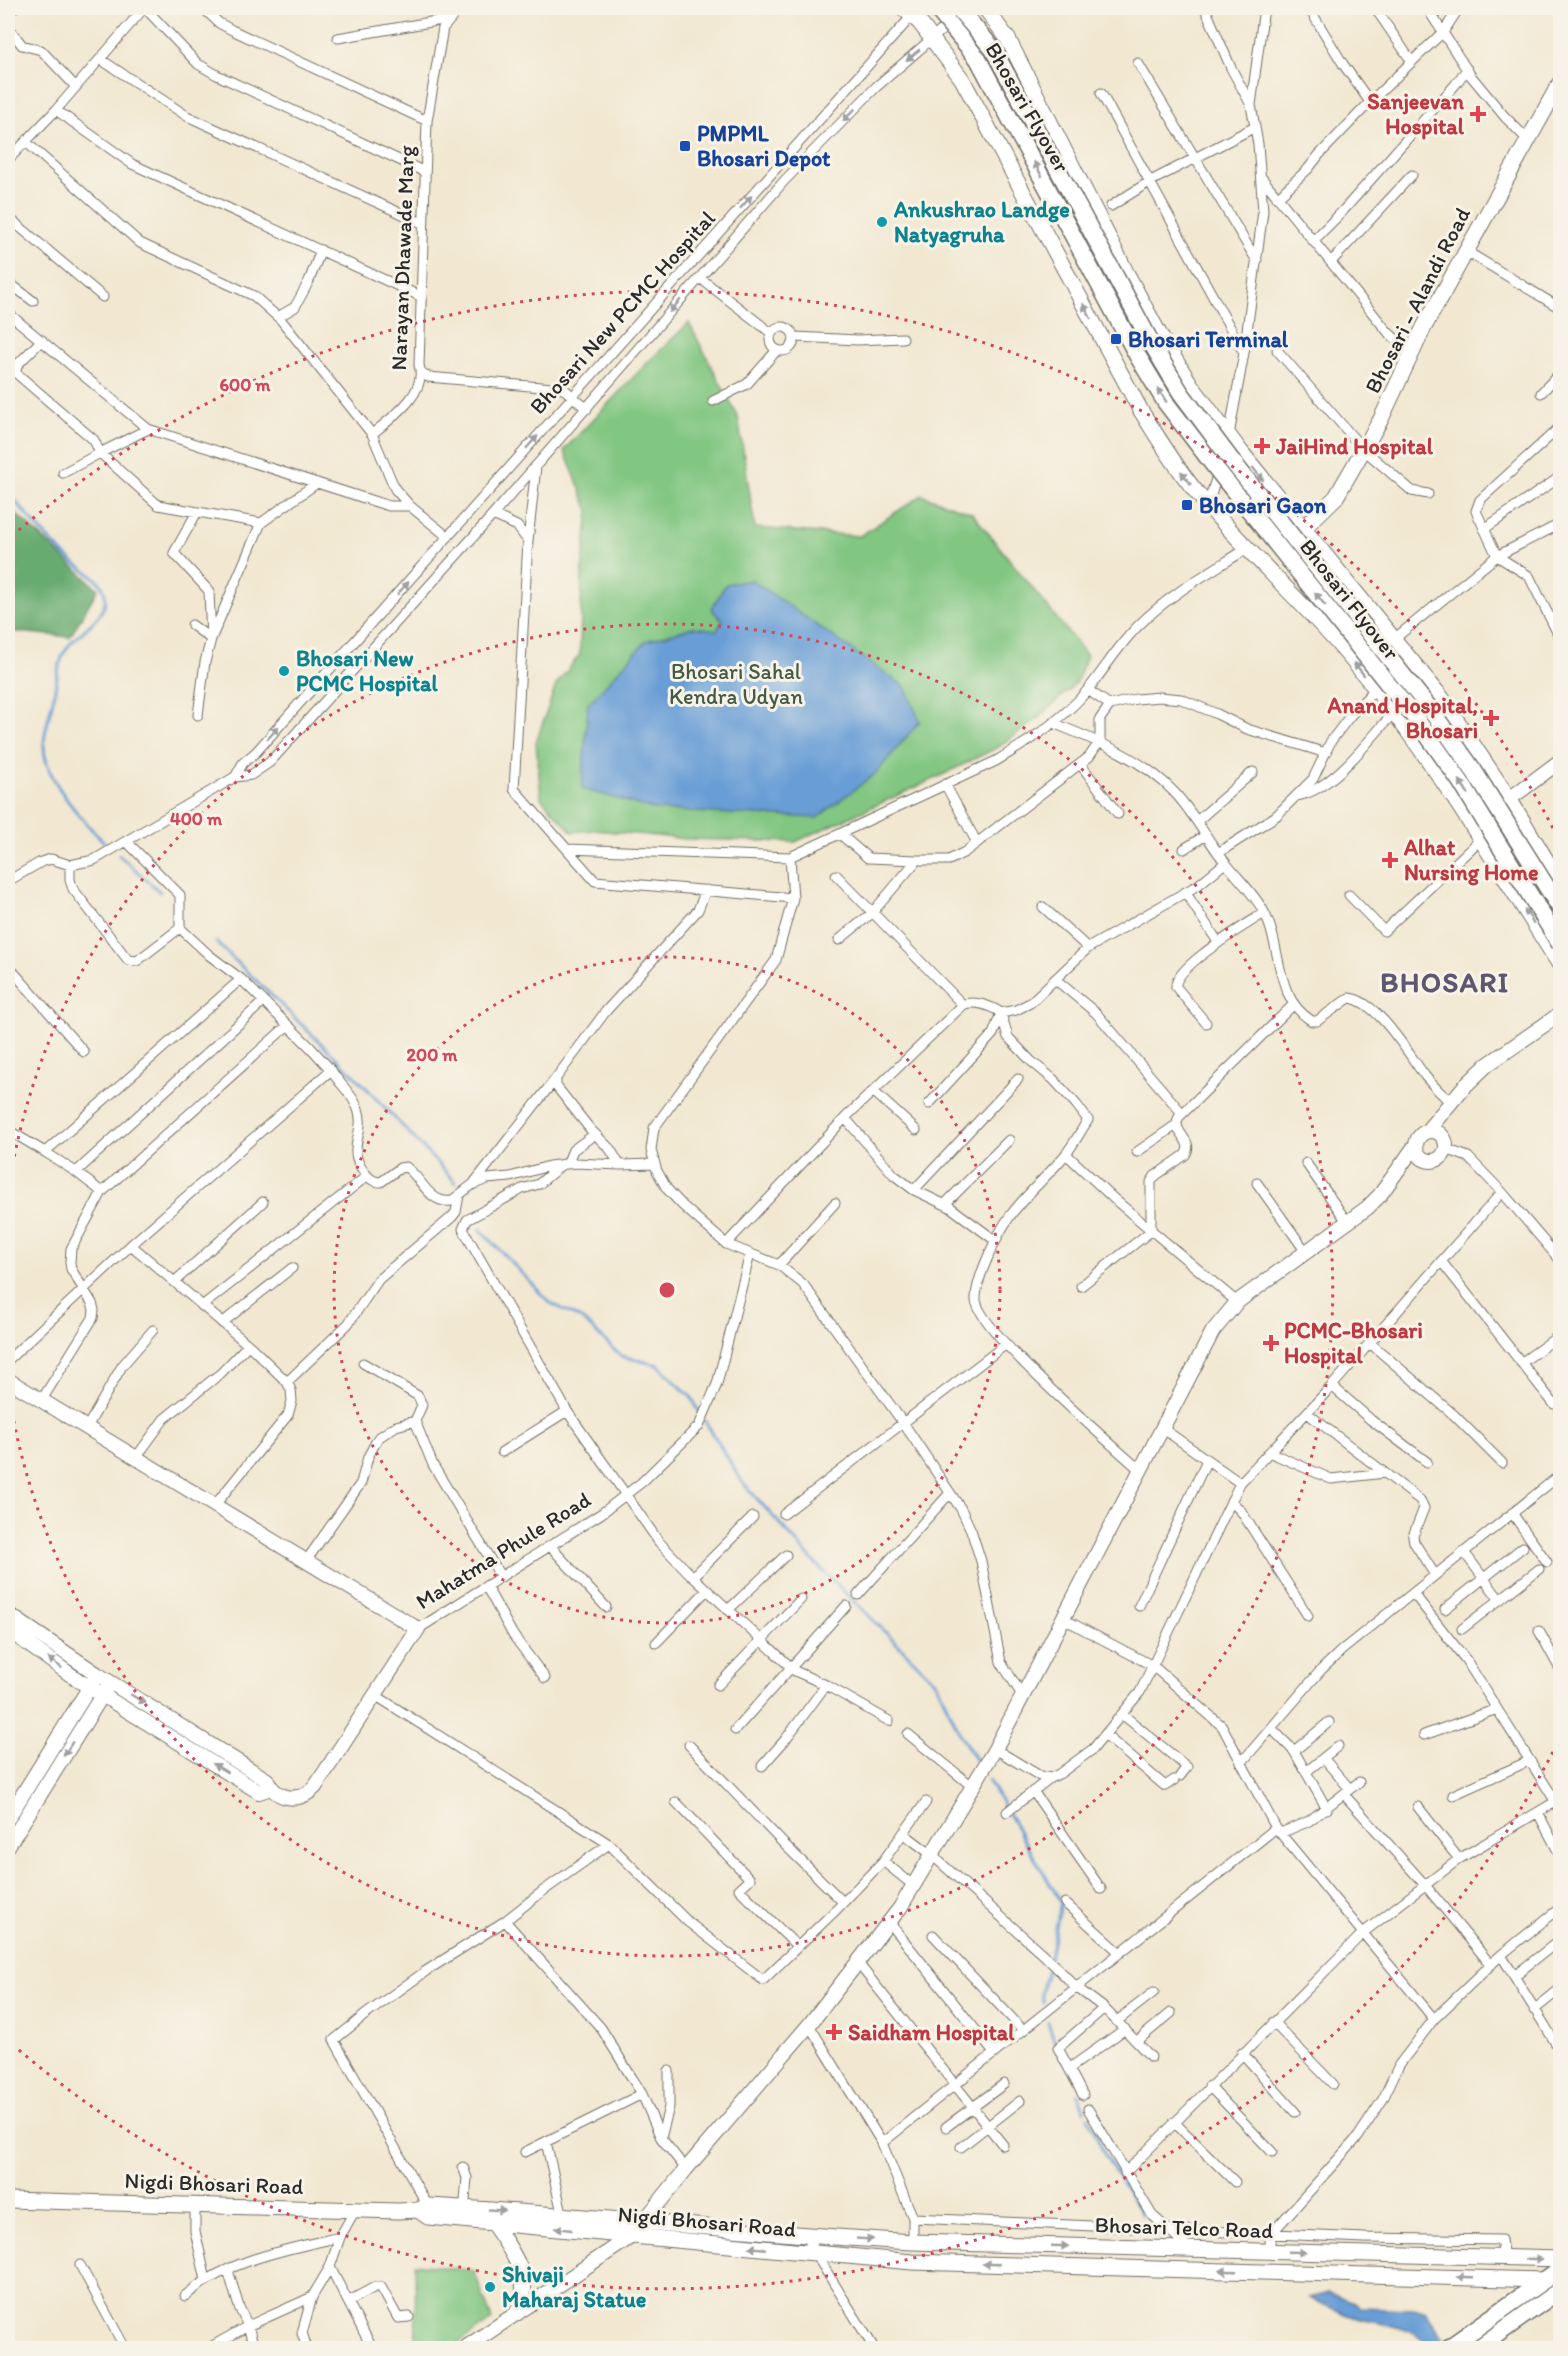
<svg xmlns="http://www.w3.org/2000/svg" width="1568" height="2356" font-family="Itim,sans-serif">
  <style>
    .green { fill: #81c681; stroke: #567856; stroke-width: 1.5 }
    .forest { fill: #68ab6f; stroke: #4a6b4d; stroke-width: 1.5 }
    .water { fill: #689dd5; stroke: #4a6480; stroke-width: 1.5 }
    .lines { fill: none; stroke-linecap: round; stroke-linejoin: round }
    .stream { stroke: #689dd5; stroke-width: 3 }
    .street-casing { stroke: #716d65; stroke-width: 11 }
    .secondary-casing { stroke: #716d65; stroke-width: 16 }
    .primary-casing { stroke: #716d65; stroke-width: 17 }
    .highway-casing { stroke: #716d65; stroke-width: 19 }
    .street { stroke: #fff; stroke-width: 9 }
    .secondary { stroke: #fff; stroke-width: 14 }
    .primary { stroke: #fff; stroke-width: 15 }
    .highway { stroke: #fff; stroke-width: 16 }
    .highway-bridge-casing { stroke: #716d65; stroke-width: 19; stroke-linecap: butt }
    .highway-bridge { stroke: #fff; stroke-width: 16 }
    .oneway { fill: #a0a0a0 }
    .ring { fill: none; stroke: #d1495b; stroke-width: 3; stroke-dasharray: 3 6 }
    .health-dot { fill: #e0444e; stroke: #f7f3e8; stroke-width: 2 }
    .transit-dot { fill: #1a4fb4; stroke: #f7f3e8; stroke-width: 2 }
    .culture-dot { fill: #0f9aa8; stroke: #f7f3e8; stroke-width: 2 }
    .labels { text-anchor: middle; stroke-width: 6; stroke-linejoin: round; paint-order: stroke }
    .health-label { font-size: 22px; font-weight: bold; fill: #be3a42; stroke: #f7f3e8; text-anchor: start }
    .street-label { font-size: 22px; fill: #2b2b2b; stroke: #f7f3e8 }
    .transit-label { font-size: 22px; font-weight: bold; fill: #164399; stroke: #f7f3e8; text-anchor: start }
    .culture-label { font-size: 22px; font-weight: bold; fill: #0d838f; stroke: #f7f3e8; text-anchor: start }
    .park-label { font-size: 22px; fill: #455a45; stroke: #f7f3e8 }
    .district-label { font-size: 28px; font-weight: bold; letter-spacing: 1.5px; fill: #5d5870; stroke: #f7f3e8 }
    .centre { fill: #d1495b; stroke: #f7f3e8; stroke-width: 3 }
    .ring-label { font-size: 18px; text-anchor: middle; font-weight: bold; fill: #d1495b; stroke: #f7f3e8; stroke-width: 6; stroke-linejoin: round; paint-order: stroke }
  </style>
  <rect width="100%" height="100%" fill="#f7f3e8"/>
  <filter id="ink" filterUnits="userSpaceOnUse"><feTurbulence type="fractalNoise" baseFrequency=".0167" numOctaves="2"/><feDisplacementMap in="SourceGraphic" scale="12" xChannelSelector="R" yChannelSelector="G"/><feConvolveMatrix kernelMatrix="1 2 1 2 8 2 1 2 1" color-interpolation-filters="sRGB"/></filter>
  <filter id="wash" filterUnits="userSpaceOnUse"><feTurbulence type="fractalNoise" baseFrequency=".008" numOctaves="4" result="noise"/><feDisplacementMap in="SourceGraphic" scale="24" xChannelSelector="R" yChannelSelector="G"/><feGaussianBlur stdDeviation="1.35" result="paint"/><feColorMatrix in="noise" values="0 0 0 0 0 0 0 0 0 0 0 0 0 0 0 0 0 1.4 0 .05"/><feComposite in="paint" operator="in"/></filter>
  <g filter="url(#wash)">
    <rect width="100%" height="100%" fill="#f2e8d2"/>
    <path class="green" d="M689 323 738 417 755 528 860 536 922 495 972 513 1087 656 1076 683 1036 720 1000 746 936 778 795 842 686 839 595 830 572 832 541 798 536 742 556 685 580 654 582 570 589 511 564 450 649 361Z
      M415 2264 474 2271 492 2320 451 2348H416Z"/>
    <path class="forest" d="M8 502 13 511 98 589 70 637 8 631Z"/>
    <path class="water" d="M752 580 905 687 920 721 876 773 817 818 656 810 582 789 588 704 646 641 693 627 717 630 723 620 711 609 726 584Z
      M1328 2293 1355 2302 1360 2307 1413 2309 1426 2313 1451 2348H1429C1416 2325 1380 2325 1357 2318 1341 2313 1325 2305 1310 2298Z"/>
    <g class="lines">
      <path class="stream" d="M8 493C30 518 51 545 77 565 87 573 103 580 105 594 109 615 82 630 70 644 58 658 57 678 54 695 51 711 44 729 44 745 43 778 82 820 105 843
        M119 855 160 892
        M216 942 355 1076 456 1183
        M480 1229 549 1302 583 1320 621 1356 658 1365 692 1398 701 1415
        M705 1421 743 1483 815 1563 936 1682 961 1736 976 1761
        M988 1780 1061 1902 1050 1958
        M1043 2003 1041 1993 1049 1964
        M1048 2022 1056 2046
        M1077 2093 1085 2111
        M1088 2117 1105 2155 1142 2215"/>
    </g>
  </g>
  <g filter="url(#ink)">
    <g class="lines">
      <defs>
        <path id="street" d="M145 8 198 64 217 75 425 172
          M203 8 219 23 232 30 427 121
          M1205 8 1231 68 1251 105
          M1309 8 1343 64 1370 102
          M1375 8 1412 62
          M1427 8 1471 76 1505 117 1528 140
          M8 12 14 8
          M8 27 22 45 41 50 76 87
          M338 38 448 19
          M100 59 187 116 422 223
          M1138 63 1257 261
          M1101 93 1244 353
          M56 110 132 164 422 297
          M26 142 140 243 254 296 281 320 372 434C390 419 428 394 419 365L427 121 443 28 460 8
          M8 160 56 110 144 8
          M1261 177 1388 332 1401 344 1413 351
          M1277 198 1308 169 1319 155 1370 102 1444 31 1459 8
          M1111 206 1149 182 1255 127
          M8 217 103 297
          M1313 241 1341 213 1455 85 1467 69
          M1466 251 1560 308
          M1331 262 1412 175
          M700 278 770 332
          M8 282 33 301
          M8 313 148 429 389 506H410
          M278 317 295 307 309 281 321 250
          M770 339a12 12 0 1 1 24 0a12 12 0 1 1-24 0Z
          M795 337 858 340 903 338
          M42 340 17 365 16 373 94 440 100 453 63 473
          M1277 350 1363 449 1412 491 1428 494
          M421 372 428 377 564 389 587 409
          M1541 393 1560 373
          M713 401 747 384 777 350
          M148 429 100 453 158 505 261 523 317 483
          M372 434 395 489 410 506 448 537
          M1229 435 1244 353 1263 211 1258 144 1251 105 1264 8
          M536 466 528 541 514 789 595 881 793 898
          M1208 505 1225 449
          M493 515 517 526 528 541
          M1560 524 1497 556 1529 576 1560 638
          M1484 529 1560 477
          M192 625 211 639 209 591 174 553 197 512
          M1394 639 1497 556 1476 511 1480 500 1560 427
          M1088 690 1110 705
          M198 715 205 662 211 639 261 523
          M1053 723C1095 740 1142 758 1174 792 1194 813 1207 840 1225 862 1238 879 1254 893 1264 912 1283 948 1273 997 1312 1021H1317L1349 998C1377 1000 1409 1055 1425 1076 1433 1086 1442 1094 1451 1103
          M1081 765 1118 814
          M235 777 243 763 256 752 919 8
          M945 784 977 843
          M1296 796C1333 791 1371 737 1395 711
          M1197 821 1253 772
          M840 834 868 858 917 860
          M126 841 180 895V928L209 955 241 979 310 1047 331 1070
          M567 849 790 857 996 761C1028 742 1062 720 1086 692 1105 669 1119 644 1140 624 1171 593 1212 571 1248 548
          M1184 849 1206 835
          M1218 853 1276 816 1313 779 1331 741 1350 716 1375 689
          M790 857 793 898 776 960 654 1128 651 1150 657 1171 667 1189 683 1206 726 1244 779 1265 803 1284 904 1424 961 1509 971 1530 981 1561 1001 1662 1022 1695
          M70 865V880L73 889 128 960 137 961 180 928
          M836 875 963 1005C974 1000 992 1006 1001 1013L1016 1010 1030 1003 1088 948 1198 885 1225 863
          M8 881 41 862 51 859 70 865 94 860 235 777 251 775 270 762 493 515 785 180 876 87 950 23
          M1185 892 1218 942
          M1349 895 1384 931 1481 839
          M1043 907 1088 948
          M839 940 872 913 917 860H949L965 852 1089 757 1100 741V719L1110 705 1136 699 1160 697 1181 699 1217 714 1247 729 1326 753
          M8 966 84 1052
          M1055 979 1096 1013 1182 1113
          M1001 1013 1008 1037 1031 1061 1053 1079 1076 1104 1088 1120C1080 1132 1074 1144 1065 1155 1048 1176 1026 1194 1010 1216 998 1233 975 1279 976 1300 978 1330 1111 1444 1140 1470
          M1206 1023 1176 987C1173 967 1248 924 1264 913
          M873 1091 916 1130
          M929 1104 993 1034 1001 1013
          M845 1118 894 1175 914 1190 950 1207 996 1241
          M8 1130 45 1152
          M1446 1149 1468 1157 1502 1192 1560 1260
          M1137 1152 1176 1125
          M1066 1154 1114 1199 1237 1302
          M1306 1163 1348 1223
          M567 1164 573 1150 595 1134
          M561 1165 539 1184 522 1189 467 1220 463 1229 567 1411 659 1542 692 1576 795 1671 826 1685 889 1721
          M620 1165 610 1149 590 1129 556 1086V1078L606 1011 698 910 706 890
          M76 1172 45 1152 241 979
          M474 1183 556 1078
          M1257 1183 1306 1252
          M914 1190 1018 1079
          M102 1192 76 1172 263 1002
          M945 1204 1009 1140
          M726 1244 845 1118 963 1005
          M131 1245 331 1070C339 1084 353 1094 358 1109 367 1133 344 1148 365 1173 369 1178 373 1182 381 1182L400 1168 406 1167C421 1177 429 1204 451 1201L472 1185 487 1179 510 1177 549 1166 575 1163 620 1165 655 1164
          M1441 1261 1554 1404
          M779 1265 835 1203
          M174 1282 263 1202
          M1081 1286 1151 1231V1182L1155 1176 1185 1155C1196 1140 1170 1133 1179 1117L1293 1005
          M202 1306 367 1176
          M222 1323 292 1268
          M1370 1343 1454 1415 1502 1463
          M8 1360 131 1245 252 1348 287 1382 291 1390 292 1401 288 1415 214 1506
          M363 1363 418 1396 422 1405 415 1421 433 1465 501 1577
          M1521 1363 1560 1335
          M287 1382 348 1324 379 1279 452 1217 456 1212 459 1195
          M1332 1386 1371 1420 1427 1462
          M41 1401 93 1318 94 1310 92 1303 71 1269 70 1262 71 1249 102 1192 287 1026
          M1307 1413 1420 1500 1424 1508 1413 1536 1414 1542 1435 1575
          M1162 1428 1240 1483
          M86 1429 122 1366 153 1330
          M502 1452 567 1411
          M1269 1452 1331 1479 1385 1473
          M135 1459 164 1419 221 1373 248 1345
          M1231 1501 1241 1511 1308 1616
          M1512 1513 1547 1562
          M784 1514 1005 1345
          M550 1546 606 1607
          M1464 1552 1500 1600
          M306 1561 361 1483 368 1457 378 1438 396 1426 415 1421
          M693 1577 753 1517
          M486 1586 513 1635 545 1678
          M1413 1593 1466 1660 1556 1802
          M858 1595 950 1493
          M1139 1606 1207 1460
          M1445 1609 1523 1547
          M728 1610 786 1555
          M1062 1618 1153 1666 1222 1726 1276 1828 1434 2019
          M418 1629 602 1513 642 1482 699 1426 717 1384 750 1254
          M1462 1629 1539 1569
          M1539 1631 1560 1669
          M656 1643 707 1590
          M718 1685 801 1599
          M375 1695 609 1844
          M1122 1714 1187 1767 1180 1776
          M1271 1728 1294 1751 1327 1809
          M735 1730 846 1606
          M908 1734 973 1787
          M1105 1735 1165 1786 1174 1780
          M1424 1735 1497 1709
          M689 1745 785 1845 843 1902
          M995 1749 1040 1776 1050 1778 1059 1774 1093 1749 1140 1692 1240 1483 1332 1386 1502 1192
          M1294 1751 1329 1722
          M1323 1758 1350 1789
          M1241 1763 1321 1670 1342 1650 1560 1475
          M762 1766 785 1740 826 1685
          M1306 1772 1338 1746
          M1033 1791 1101 1889
          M1453 1795 1529 1761
          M1348 1799 1425 1885 1491 1965
          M676 1802 750 1879 739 1889 797 1946
          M1418 1807 1459 1859
          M1007 1812 1050 1778
          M1538 1813 1560 1855
          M903 1833 932 1855 1045 1956 1076 1987 1104 2008 1151 2057
          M1281 1833 1309 1821 1359 1782
          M883 1861 926 1802
          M1065 1903 1120 1953
          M505 1921 601 2028 642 2094 661 2138 686 2169
          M889 1922 994 2053
          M933 1935 1023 2030
          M1501 1955 1560 2050
          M857 1962 1003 2145
          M1514 1976 1560 1940
          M1534 2010 1560 1989
          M1117 2021 1154 1992
          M1273 2022 1333 2084
          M809 2025 882 2143 913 2218V2242
          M1137 2041 1171 2013
          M1242 2053 1295 2112
          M1070 2068 1125 2029
          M1209 2086 1272 2152
          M1083 2095 1058 2048 1104 2008
          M1088 2109 1152 2215 1190 2249
          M1174 2122 1235 2182
          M946 2127 1004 2084
          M661 2138 669 2107V2071
          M546 2142 562 2213
          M882 2143 1276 1828
          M961 2147 1020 2101
          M525 2152 642 2094
          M463 2167 467 2178 464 2212
          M1125 2173 1364 1932 1459 1859 1560 1799
          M195 2205V2231L206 2280
          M428 2209V2206L334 2040 365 2015 426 1971 505 1921 543 1891 609 1844 688 1922 763 1980 836 1910 883 1861 914 1886
          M913 2218 1365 2238 1501 2240 1504 2258
          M807 2236 815 2253 874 2348
          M1269 2252 1271 2234 1358 2137 1383 2099 1399 2065 1434 2019 1501 1955 1560 1908
          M80 2265 125 2348
          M330 2267 372 2348
          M228 2270 239 2307 248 2326 254 2348
          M185 2296C227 2260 288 2249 340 2237
          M349 2301 375 2287H381L398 2318 409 2317
          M209 2348 248 2326 312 2297
          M307 2348 302 2333 312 2297 330 2267 340 2237 355 2210"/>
        <path id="secondary" d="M1475 825 1560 761
          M1416 1146a15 15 0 1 1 30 0a15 15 0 1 1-30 0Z
          M1427 1131 1463 1088 1487 1065 1560 1014
          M8 1380 418 1629 315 1787C300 1803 276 1801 267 1780L97 1674 8 1614
          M8 1630 78 1680 259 1792 271 1788
          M8 1818 94 1680
          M8 1846 106 1689
          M465 2348 632 2236 686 2169 809 2025 900 1908 995 1749 1213 1331 1237 1302 1367 1208 1380 1195 1415 1146"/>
        <path id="primary" d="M903 8 920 23 962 79 1141 411C1159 439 1176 468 1198 494 1242 547 1295 594 1341 647 1426 744 1491 857 1560 965
          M985 8 1008 39 1127 274 1162 339 1191 385 1241 452 1441 697 1510 800 1560 883
          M1303 529 1336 497 1381 419 1424 327 1560 83
          M8 2200 398 2211 418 2210 428 2206C590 2215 751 2233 913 2242L1560 2259
          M418 2210 428 2217 912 2262 1545 2280
          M492 2222C510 2248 536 2281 517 2313"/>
        <path id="highway" d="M1448 2348 1560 2269
          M1478 2348 1560 2290"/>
      </defs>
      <use href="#street" class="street-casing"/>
      <use href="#secondary" class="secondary-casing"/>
      <use href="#primary" class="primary-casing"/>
      <use href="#highway" class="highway-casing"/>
      <use href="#street" class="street"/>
      <use href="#secondary" class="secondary"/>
      <use href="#primary" class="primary"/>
      <use href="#highway" class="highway"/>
      <defs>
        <path id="highway-bridge" d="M936 8 978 59 1137 355 1166 403 1218 471 1416 719 1460 781 1560 944
          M958 8 993 49 1153 346 1181 393 1232 461 1430 709 1474 771 1560 908"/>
      </defs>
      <use href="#highway-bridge" class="highway-bridge-casing"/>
      <use href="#highway-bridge" class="highway-bridge"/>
    </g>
    <defs><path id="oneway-solid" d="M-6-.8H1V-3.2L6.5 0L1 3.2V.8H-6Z" transform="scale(1.5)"/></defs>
    <g class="oneway">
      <use href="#oneway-solid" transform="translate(913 55) rotate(140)"/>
      <use href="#oneway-solid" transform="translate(849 115) rotate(135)"/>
      <use href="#oneway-solid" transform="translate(1038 169) rotate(-118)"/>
      <use href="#oneway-solid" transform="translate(746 202) rotate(-48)"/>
      <use href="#oneway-solid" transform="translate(675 306) rotate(131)"/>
      <use href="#oneway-solid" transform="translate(1087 311) rotate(-118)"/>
      <use href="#oneway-solid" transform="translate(1162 395) rotate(-122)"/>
      <use href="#oneway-solid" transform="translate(532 442) rotate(-48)"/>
      <use href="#oneway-solid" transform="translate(1258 474) rotate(51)"/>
      <use href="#oneway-solid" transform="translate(1186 478) rotate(-128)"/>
      <use href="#oneway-solid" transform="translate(403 588) rotate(-48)"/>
      <use href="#oneway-solid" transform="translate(1320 599) rotate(-129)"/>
      <use href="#oneway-solid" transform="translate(1359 669) rotate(-129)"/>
      <use href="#oneway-solid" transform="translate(273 733) rotate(-48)"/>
      <use href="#oneway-solid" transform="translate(1464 787) rotate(-123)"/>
      <use href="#oneway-solid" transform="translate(1529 916) rotate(-122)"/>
      <use href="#oneway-solid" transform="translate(55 1663) rotate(-144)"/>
      <use href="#oneway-solid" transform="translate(138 1699) rotate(32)"/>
      <use href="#oneway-solid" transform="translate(68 1749) rotate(122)"/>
      <use href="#oneway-solid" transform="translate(220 1768) rotate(-148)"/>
      <use href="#oneway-solid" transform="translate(497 2210) rotate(3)"/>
      <use href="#oneway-solid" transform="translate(563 2229) rotate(-174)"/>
      <use href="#oneway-solid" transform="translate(865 2239) rotate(3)"/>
      <use href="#oneway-solid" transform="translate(1060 2246) rotate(2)"/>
      <use href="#oneway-solid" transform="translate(757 2248) rotate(-175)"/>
      <use href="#oneway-solid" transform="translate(1297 2252) rotate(2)"/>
      <use href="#oneway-solid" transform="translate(1534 2259) rotate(1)"/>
      <use href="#oneway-solid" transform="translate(991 2264) rotate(-178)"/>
      <use href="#oneway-solid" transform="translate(1228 2271) rotate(-178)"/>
      <use href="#oneway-solid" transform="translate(1465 2277) rotate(-178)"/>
    </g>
  </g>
  <g class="ring">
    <circle cx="667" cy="1290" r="333"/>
    <path d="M8 1192A666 666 0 1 1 8 1388"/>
    <path d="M1557 1744A999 999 0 0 1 12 2044M12 536A999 999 0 0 1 1557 836"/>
  </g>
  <g class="health-dot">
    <path d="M1475 105h6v6h6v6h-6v6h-6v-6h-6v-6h6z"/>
    <path d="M1259 437h6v6h6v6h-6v6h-6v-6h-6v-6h6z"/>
    <path d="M1488 709h6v6h6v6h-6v6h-6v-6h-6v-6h6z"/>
    <path d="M1387 851h6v6h6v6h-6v6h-6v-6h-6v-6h6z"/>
    <path d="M1268 1334h6v6h6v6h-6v6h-6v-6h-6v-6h6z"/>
    <path d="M831 2023h6v6h6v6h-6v6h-6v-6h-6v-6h6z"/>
  </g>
  <g class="transit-dot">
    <rect x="679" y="140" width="12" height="12" rx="3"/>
    <rect x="1110" y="333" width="12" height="12" rx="3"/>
    <rect x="1181" y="499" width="12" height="12" rx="3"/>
  </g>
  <g class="culture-dot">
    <circle cx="882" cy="222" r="6"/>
    <circle cx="284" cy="671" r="6"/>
    <circle cx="490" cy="2287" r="6"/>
  </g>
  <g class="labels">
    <g class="health-label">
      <text x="1464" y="109" text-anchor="end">Sanjeevan<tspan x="1464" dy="25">Hospital</tspan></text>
      <text x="1276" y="454">JaiHind Hospital</text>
      <text x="1478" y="713" text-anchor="end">Anand Hospital,<tspan x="1478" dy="25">Bhosari</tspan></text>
      <text x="1404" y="855">Alhat<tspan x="1404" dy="25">Nursing Home</tspan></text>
      <text x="1284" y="1338">PCMC-Bhosari<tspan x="1284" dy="25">Hospital</tspan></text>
      <text x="848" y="2040">Saidham Hospital</text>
    </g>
    <g class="street-label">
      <text transform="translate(1028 107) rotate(60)" y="8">Bhosari Flyover</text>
      <text transform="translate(402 258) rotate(-88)" y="8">Narayan Dhawade Marg</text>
      <text transform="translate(1417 300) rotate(-63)" y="8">Bhosari - Alandi Road</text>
      <text transform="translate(622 312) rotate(-48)" y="8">Bhosari New PCMC Hospital</text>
      <text transform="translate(1350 599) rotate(52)" y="8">Bhosari Flyover</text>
      <text transform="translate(503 1550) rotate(-32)" y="8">Mahatma Phule Road</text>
      <text transform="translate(214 2183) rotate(2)" y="8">Nigdi Bhosari Road</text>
      <text transform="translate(707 2221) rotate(5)" y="8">Nigdi Bhosari Road</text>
      <text transform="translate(1184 2227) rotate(2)" y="8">Bhosari Telco Road</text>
    </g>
    <g class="transit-label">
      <text x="697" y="141">PMPML<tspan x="697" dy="25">Bhosari Depot</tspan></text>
      <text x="1128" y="347">Bhosari Terminal</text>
      <text x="1199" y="513">Bhosari Gaon</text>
    </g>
    <g class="culture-label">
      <text x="894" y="217">Ankushrao Landge<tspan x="894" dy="25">Natyagruha</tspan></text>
      <text x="296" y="666">Bhosari New<tspan x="296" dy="25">PCMC Hospital</tspan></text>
      <text x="502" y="2282">Shivaji<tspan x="502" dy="25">Maharaj Statue</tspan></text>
    </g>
    <g class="park-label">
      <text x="736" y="679">Bhosari Sahal<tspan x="736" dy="25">Kendra Udyan</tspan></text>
    </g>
    <g class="district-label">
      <text x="1445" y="992">BHOSARI</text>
    </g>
  </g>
  <circle cx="667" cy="1290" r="9" class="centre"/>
  <g class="ring-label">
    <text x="245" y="391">600 m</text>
    <text x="196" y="825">400 m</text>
    <text x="432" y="1061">200 m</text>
  </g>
  <rect width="1568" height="2356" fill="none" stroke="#f7f3e8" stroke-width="30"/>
</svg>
